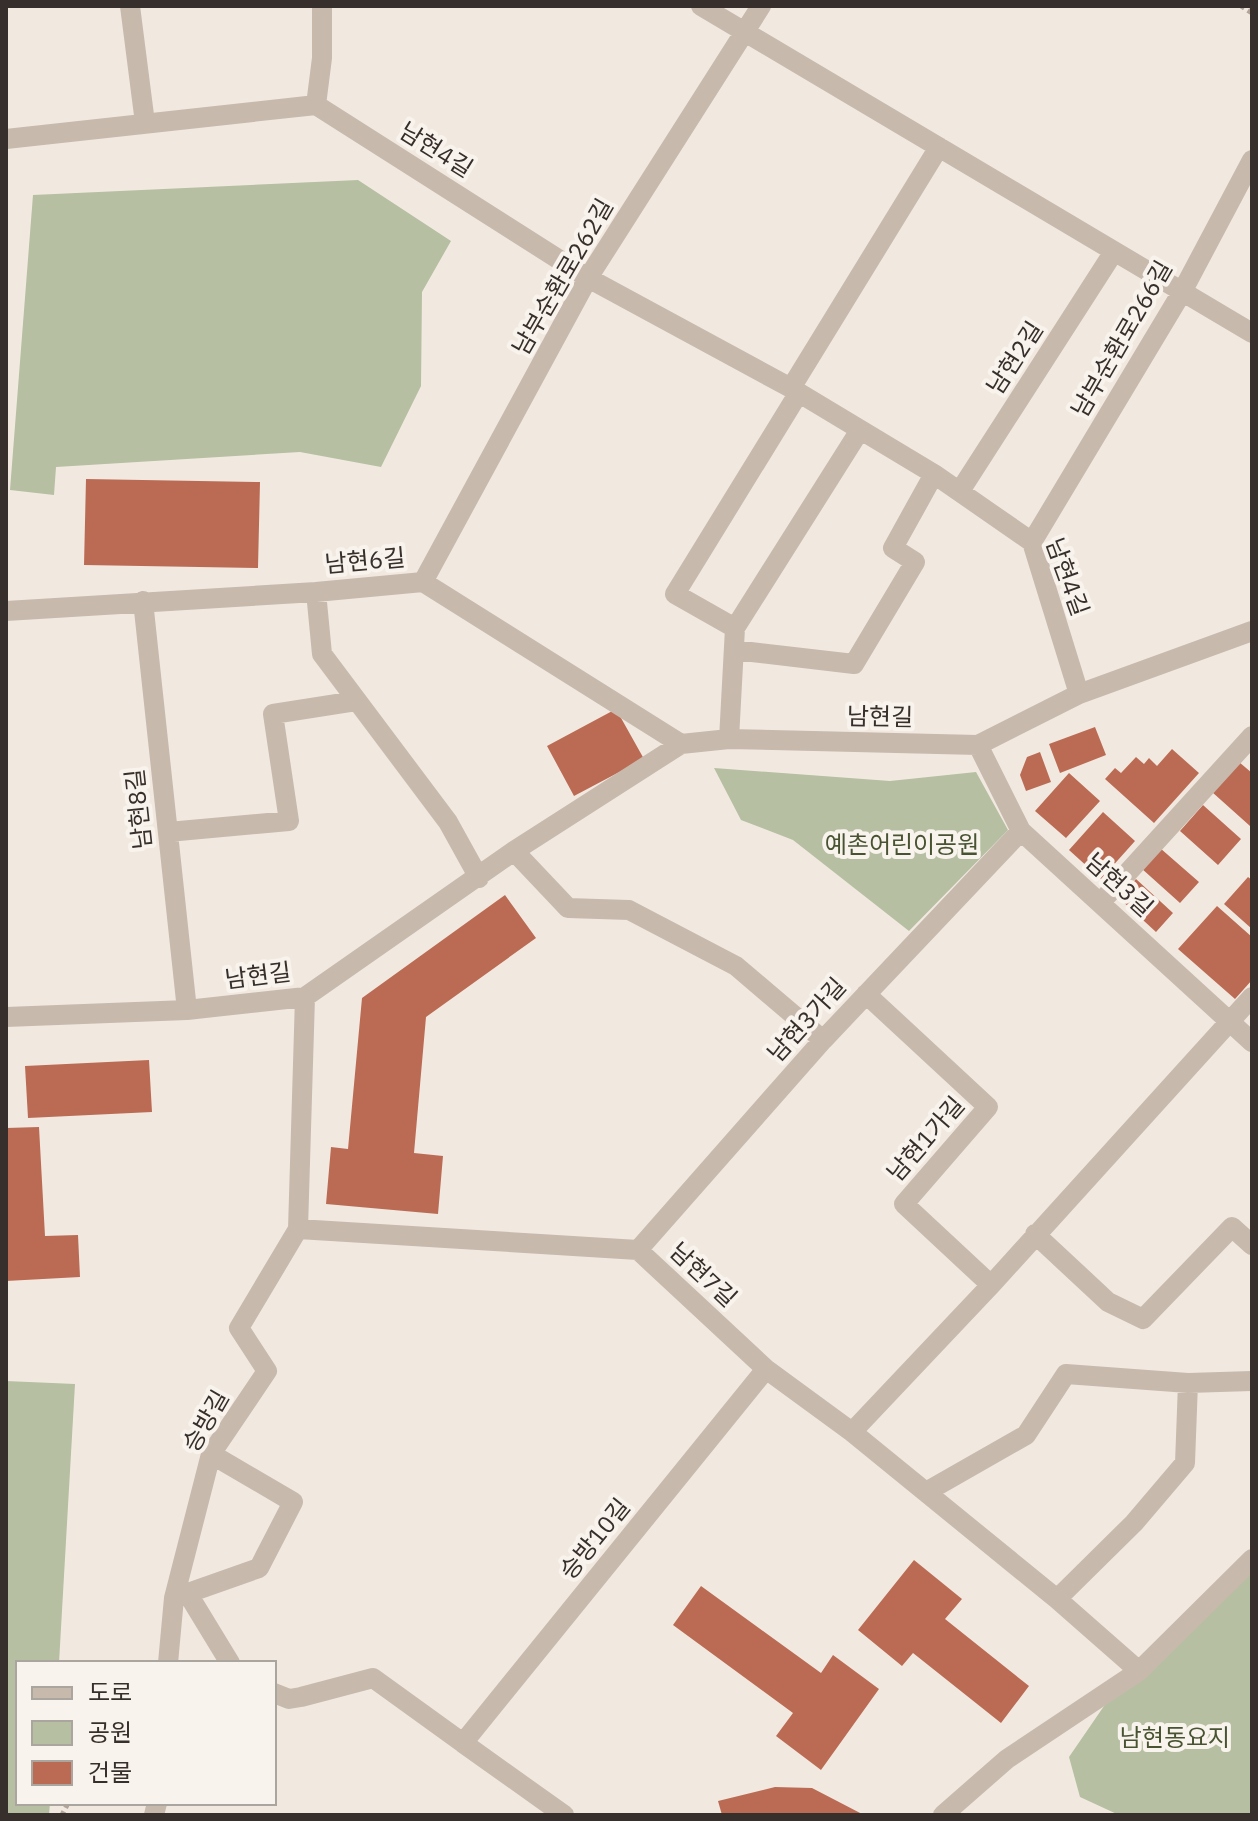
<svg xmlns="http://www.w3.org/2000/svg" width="1258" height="1821" font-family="'IBM Plex Sans','Noto Sans KR',sans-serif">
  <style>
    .green { fill: #b6bfa1 }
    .building { fill: #bb6b54 }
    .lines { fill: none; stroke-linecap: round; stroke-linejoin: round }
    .path { stroke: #b4a397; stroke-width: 5; stroke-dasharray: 4 4; stroke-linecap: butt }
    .minor { stroke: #c8b9ad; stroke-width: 20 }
    .labels { text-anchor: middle; stroke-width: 8; stroke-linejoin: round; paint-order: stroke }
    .street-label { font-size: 24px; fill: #372f2b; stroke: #f9f3ed }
    .park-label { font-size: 24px; fill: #485431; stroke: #f9f3ed }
  </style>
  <rect width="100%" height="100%" fill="#f1e9e0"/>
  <path class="green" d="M358 180 451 241 422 292 421 386 381 467 300 452 56 467 54 495 10 490 33 195Z
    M714 768 890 781 976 772 1008 830 909 931 793 840 741 820Z
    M6 1381 75 1384 59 1663H18V1803H50L49 1815H6Z
    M1252 1566V1815H1119L1080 1797 1069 1757 1115 1690Z"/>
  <path class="building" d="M86 479 260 482 258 568 84 565Z
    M616 709 644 759 574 796 547 746Z
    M1095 727 1106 755 1060 773 1049 744Z
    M1172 749 1199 773 1154 823 1105 779 1115 768 1121 773 1136 757 1144 764 1149 758 1157 766Z
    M1040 752 1051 782 1026 791 1020 775 1027 757Z
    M1239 762 1252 773 1250 826 1212 792Z
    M1069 773 1100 801 1066 838 1035 811Z
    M1203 805 1241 839 1218 865 1180 831Z
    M1103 812 1135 841 1101 879 1069 850Z
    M1160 848 1199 882 1180 903 1141 868Z
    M1248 877 1252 880V929L1224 904Z
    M1136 879 1173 913 1156 932 1119 898Z
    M505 895 536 938 426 1017 414 1153 443 1156 438 1214 326 1204 331 1147 348 1149 362 998Z
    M1217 906 1252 937V980L1235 999 1178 949Z
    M149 1060 152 1112 28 1118 25 1066Z
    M39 1127 45 1236 78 1235 80 1277 6 1281V1128Z
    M914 1560 962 1599 945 1619 1029 1686 1001 1723 913 1653 902 1666 858 1630Z
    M701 1586 821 1673 833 1655 879 1689 821 1770 776 1736 793 1713 673 1625Z
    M775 1787 812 1788 864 1815H722L718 1801Z"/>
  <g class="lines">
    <path class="path" d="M1241 6 1252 13
      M62 1815 68 1803"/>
    <path class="minor" d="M130 6 145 123
      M701 6 1252 333
      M316 105 322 58V6
      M6 139 316 105 588 278 791 388 934 474 1032 542 1079 694
      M791 388 939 147
      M960 491 1113 253
      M1032 542 1182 292 1252 160
      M423 582 588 278 761 6
      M316 592 322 654 448 822 479 878
      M143 601 187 1010
      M6 611 316 592 423 582 681 744
      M735 628 675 594 798 394
      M734 650 854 664 915 562 893 548 934 474
      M729 739 735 628 860 430
      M978 745 1021 831 1252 1042
      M168 832 289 821 273 714 356 701
      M514 851 568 908 629 910 736 966 823 1040
      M1100 903 1252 736
      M866 994 988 1107 904 1204 991 1285
      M305 997 298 1229 638 1250 766 1369 852 1432 1057 1599 1139 1671 1252 1559
      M6 1017 187 1010 305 997 514 851 681 744 729 739 978 745 1079 694 1252 631
      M1035 1234 1108 1302 1143 1319 1232 1227 1252 1245
      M638 1250 823 1040 1021 831
      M852 1432 991 1285 1252 997
      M926 1492 1026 1435 1066 1374 1188 1383 1252 1381
      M188 1594 230 1663
      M174 1598 259 1568 293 1502 211 1454
      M1057 1599 1134 1523 1185 1463 1188 1383
      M168 1663 174 1598 211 1454 267 1371 239 1328 298 1229
      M274 1693 289 1699 301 1697 373 1678 463 1743
      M154 1815 157 1803
      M564 1815 463 1743 766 1369
      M943 1815 1007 1759 1139 1671"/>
  </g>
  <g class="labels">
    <g class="street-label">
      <text transform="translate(436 150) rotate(32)" y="8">남현4길</text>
      <text transform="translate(563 277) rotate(-60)" y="8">남부순환로262길</text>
      <text transform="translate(1122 339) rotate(-60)" y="8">남부순환로266길</text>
      <text transform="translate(1015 358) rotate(-57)" y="8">남현2길</text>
      <text transform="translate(365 561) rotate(-5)" y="8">남현6길</text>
      <text transform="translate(1067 577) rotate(70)" y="8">남현4길</text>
      <text transform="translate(880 717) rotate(1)" y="8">남현길</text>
      <text transform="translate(139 809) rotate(-96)" y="8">남현8길</text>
      <text transform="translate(1119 885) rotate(42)" y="8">남현3길</text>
      <text transform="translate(258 976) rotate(-7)" y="8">남현길</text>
      <text transform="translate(807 1020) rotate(-48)" y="8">남현3가길</text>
      <text transform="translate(926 1139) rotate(-49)" y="8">남현1가길</text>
      <text transform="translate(703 1275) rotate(43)" y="8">남현7길</text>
      <text transform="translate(206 1421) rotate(-60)" y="8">승방길</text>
      <text transform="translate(595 1539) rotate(-51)" y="8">승방10길</text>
    </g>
    <g class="park-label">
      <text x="902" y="853">예촌어린이공원</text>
      <text x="1175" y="1746">남현동요지</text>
    </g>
  </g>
  <rect width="1258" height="1821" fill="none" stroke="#372f2b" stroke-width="16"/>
  <rect x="16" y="1661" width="260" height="144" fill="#f9f3ed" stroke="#aba59f" stroke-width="2"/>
  <rect x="32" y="1687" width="40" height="12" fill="#c8b9ad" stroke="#aba59f" stroke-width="2"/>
  <text x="88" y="1701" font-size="24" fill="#372f2b">도로</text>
  <rect x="32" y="1721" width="40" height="24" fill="#b6bfa1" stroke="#aba59f" stroke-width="2"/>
  <text x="88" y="1741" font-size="24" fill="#372f2b">공원</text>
  <rect x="32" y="1761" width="40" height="24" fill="#bb6b54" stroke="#aba59f" stroke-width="2"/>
  <text x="88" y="1781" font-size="24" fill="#372f2b">건물</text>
</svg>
